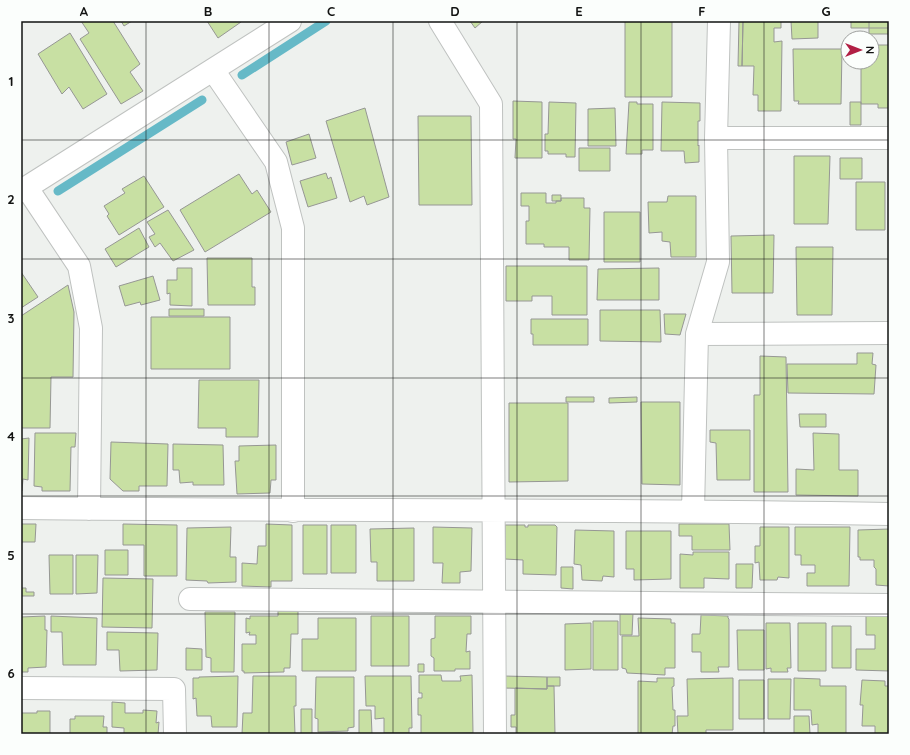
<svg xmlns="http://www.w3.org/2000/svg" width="910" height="755" font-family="Quicksand,sans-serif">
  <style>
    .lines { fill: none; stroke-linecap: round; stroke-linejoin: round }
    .stream { stroke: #66b9c7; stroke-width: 9 }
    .building { fill: #c8e0a3; stroke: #969794 }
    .minor-casing { stroke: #bfc2c0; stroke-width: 24 }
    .minor { stroke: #fff; stroke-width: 22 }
    .grid { fill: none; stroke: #121312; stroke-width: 1; stroke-opacity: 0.55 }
    .neatline { fill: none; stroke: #121312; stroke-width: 1.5 }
    .grid-label { font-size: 13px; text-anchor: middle; font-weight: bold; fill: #121312 }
  </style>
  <rect width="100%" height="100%" fill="#eef1ee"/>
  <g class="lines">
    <path class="stream" d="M242 75 326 21
      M58 191 202 100"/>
  </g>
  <path class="building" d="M81 21H113L140 64 130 72 143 91 121 104 80 39 89 33Z
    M121 21H132L124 26Z
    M207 21H240L241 22 218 38Z
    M470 21H483L475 28Z
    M625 21H672V97H625Z
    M739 21H743L742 66H738Z
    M743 21H781V28H774V42L782 41 781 111H758V95H753L754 66H742Z
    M791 21H818V38L792 39Z
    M851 21H889V28H851Z
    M869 21H889V34H869Z
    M70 33 107 94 83 109 69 87 62 94 38 54Z
    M872 45H889V108H878V104H861V62H872Z
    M793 49H842L841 104H798L799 101H794Z
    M513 101 542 102V158H515L516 139H513Z
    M549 102 576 103 575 157H566V154H548V151H545V134H548Z
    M629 102H637V104H653V150H642V154H626Z
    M662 102 700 103V121H698V146L699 145V162L685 163 684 151H661Z
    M850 102H861V125H850Z
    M365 108 389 197 367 205 364 196 350 202 326 121Z
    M615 108 616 146H588V109Z
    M418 116H471L472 205H419Z
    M309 134 316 158 292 165 286 142Z
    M579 148H610V171H579Z
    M794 156H830L828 224H794Z
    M840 158H862V179H840Z
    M326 173 328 179 331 177 337 198 308 207 300 181Z
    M239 174 252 194 257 190 271 212 205 252 180 210Z
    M144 176 164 207 119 235 107 216 109 214 104 206 125 193 122 189Z
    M856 182H885V230H856Z
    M521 193H546V203H556V201H561V198H584V208H590L589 260H569V247H544V244H526V221H529V206H521Z
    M552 195H561V201H552Z
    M668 196H696V257H671L670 242 662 241V232L649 233 648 202H667Z
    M168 210 194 250 173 261 160 243 155 247 149 237 155 234 147 222Z
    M604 212H640V262H604Z
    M139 228 149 247 116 267 105 249Z
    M774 235 773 293H732L731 236Z
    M796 247H833L832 315H797Z
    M207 258H252V287H255V305H208Z
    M506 266H587V315H552V296H532V301H506Z
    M177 268H192V306L170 305V293L167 294V280H177Z
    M659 268V300H597L598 269Z
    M21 272 38 297 21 308Z
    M153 276 160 300 141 305 140 302 125 306 119 286Z
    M68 285 74 312 73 377H51L50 428H21V316Z
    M169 309H204V316H169Z
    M600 310H660L661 342 600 341Z
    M664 314H686L680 335 665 334Z
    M151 317H230V369H151Z
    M531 319H588V345H533V334H531Z
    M857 353H873L872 364 876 365 874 394 788 393 787 364H857Z
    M760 356 786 357 788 492H754V395H760Z
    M199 380H259L258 437H226V428H198Z
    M566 397H594V402H566Z
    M637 397V402L609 403V398Z
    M641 402H680V485L642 484Z
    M509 403H568V481L509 482Z
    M799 414H826V427H800Z
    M710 430H750V480H717L716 443 710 442Z
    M35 433H76L75 447H71L70 491H42V487L34 486Z
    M813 433 839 434V470H858V496L796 495V469L814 470Z
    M29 438 28 480 23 479 22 491H21V439Z
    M111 442 168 444 167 486H139V491H123L110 479Z
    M173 444 223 445 224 485H193V482L180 483 179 470H173Z
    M276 445V480H271L270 493 237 494 235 461H239V446Z
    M21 524H36L35 542H21Z
    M123 524 177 525V576H144V545H123Z
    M266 524 292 525V581H271V587L242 586V563L257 564 258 546H266Z
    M679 524H729L730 550H692V536H679Z
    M303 525H327V574H303Z
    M331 525H356V573H331Z
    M505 525H525V527H528V525H555L557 527 556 575 523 574V560L505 559Z
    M231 527 230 557H236V582L208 583 207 581 186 580 187 528Z
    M433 527 472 528 471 571 460 572V583H442L443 563H433Z
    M760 527H789V578L778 577 777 580H760L759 562 755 563V546H760Z
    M795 527H850L849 586H807V573H815V565H801V555H795Z
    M414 528V581H377V562H371L370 529Z
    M889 529V586L876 585V569L874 567V560H860V557H858V530Z
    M575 530 614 531V577L603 576 602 581 582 580 581 565 574 564Z
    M626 531H671V579L634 580V569H626Z
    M105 550H128V575H105Z
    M693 552H729V579L704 578V588H680V554L693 555Z
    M49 555H73V594H50Z
    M76 555H98L97 593 76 594Z
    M736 564H753L752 588H736Z
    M561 567H573V589L561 588Z
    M103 578 153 579 152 628 102 627Z
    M21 588H26V592H34V596H21Z
    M278 611H298V634H291L290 668H284V672L244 673V671H242V644H256V635H249L250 632 246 633V618L250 619V616H278Z
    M205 612H235L234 672H211V658L206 657Z
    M620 613H633L632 635H620Z
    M866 613H889V671L856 670V649H875V635H866Z
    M701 615 728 616V618L729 619V667H718L719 672H701V652H692V634H700Z
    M45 616V630H47L46 667 28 668V672H21V617Z
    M51 616 97 618 96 665H63L62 632H51Z
    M371 616H409V666H371Z
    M435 616H471V634H467L466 652 470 651V669H455V671H434V658L431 656V639L435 638Z
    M318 618H356V671H302V639H318Z
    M638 618 671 619V623H675V668H665V675L627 673 626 669 622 668V636H639Z
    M593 621H618V670H593Z
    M591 623V669L565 670V624Z
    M766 623H790L791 668H787L788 672H771V668L766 669Z
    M798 623H826V671H798Z
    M832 626H851V668H832Z
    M737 630H764V670H738Z
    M107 632 158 633 157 670 120 671 119 650H107Z
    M186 648 202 649V670H186Z
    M418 664H424V672H418Z
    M419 675H441L442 681H461L460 676 472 675 473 733 421 734V715H418V698H422V693H419Z
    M238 676 237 727H212L211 716H197L196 698 193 699V678H199V677Z
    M253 676H296V706H294L295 734H242L243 713H252Z
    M365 676H411L412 728H409V733H384V718L375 719V706H366Z
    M503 676 547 677V689L503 688Z
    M316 677H354V727L348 728V731L318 732V719L315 718Z
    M547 677H560V686H547Z
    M657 678H674V686L672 687 673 710H675V726H673L672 734H638V681L657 682Z
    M733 678V730H706V734H678L677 716H688L687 679Z
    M794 678 820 679V686H846V734H818V724L812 725 811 710H794Z
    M768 679H791L790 719H768Z
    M739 680H764V719H739Z
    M862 680 885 681V686H889V734H875V726H862L863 705H860Z
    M547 686H554L555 734 516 733V727H511V715H515V688L547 689Z
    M112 702 125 703V713H143V710L157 711 156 723 159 722 158 734H124V728L112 727Z
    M301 709H312V734H301Z
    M359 710H371L372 734H359Z
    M37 711H50V734H21V713H37Z
    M75 716H104L103 727H107V734H70V719H75Z
    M794 716H809L810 734H794Z"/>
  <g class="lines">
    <defs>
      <path id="minor" d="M440 21 491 104 495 734
        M213 70 276 162 293 228V511
        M716 138H889
        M27 188 79 266 91 328 89 509
        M21 191 290 21
        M697 334 889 333
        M21 508C310 511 600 509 889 514
        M693 511 697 334 718 262 716 138 719 21
        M190 599 889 605
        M21 688 174 689 175 734"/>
    </defs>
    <use href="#minor" class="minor-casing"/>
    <use href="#minor" class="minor"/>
  </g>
  <path class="grid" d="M146 21V734M269 21V734M393 21V734M517 21V734M641 21V734M764 21V734M21 140H889M21 259H889M21 378H889M21 496H889M21 614H889"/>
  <rect width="910" height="755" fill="none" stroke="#fbfefc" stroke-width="44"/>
  <g transform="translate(860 50) rotate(90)"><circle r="19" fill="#fbfefc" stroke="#9ea09e"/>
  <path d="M0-3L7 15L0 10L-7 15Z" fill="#b11f44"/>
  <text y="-6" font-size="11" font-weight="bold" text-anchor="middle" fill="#121312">N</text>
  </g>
  <rect x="22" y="22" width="866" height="711" class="neatline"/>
  <g class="grid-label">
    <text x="84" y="16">A</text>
    <text x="208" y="16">B</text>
    <text x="331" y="16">C</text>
    <text x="455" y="16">D</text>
    <text x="579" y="16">E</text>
    <text x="702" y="16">F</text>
    <text x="826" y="16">G</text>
    <text x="11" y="86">1</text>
    <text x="11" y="204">2</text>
    <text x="11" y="323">3</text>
    <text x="11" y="441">4</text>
    <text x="11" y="560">5</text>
    <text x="11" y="678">6</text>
  </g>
</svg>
